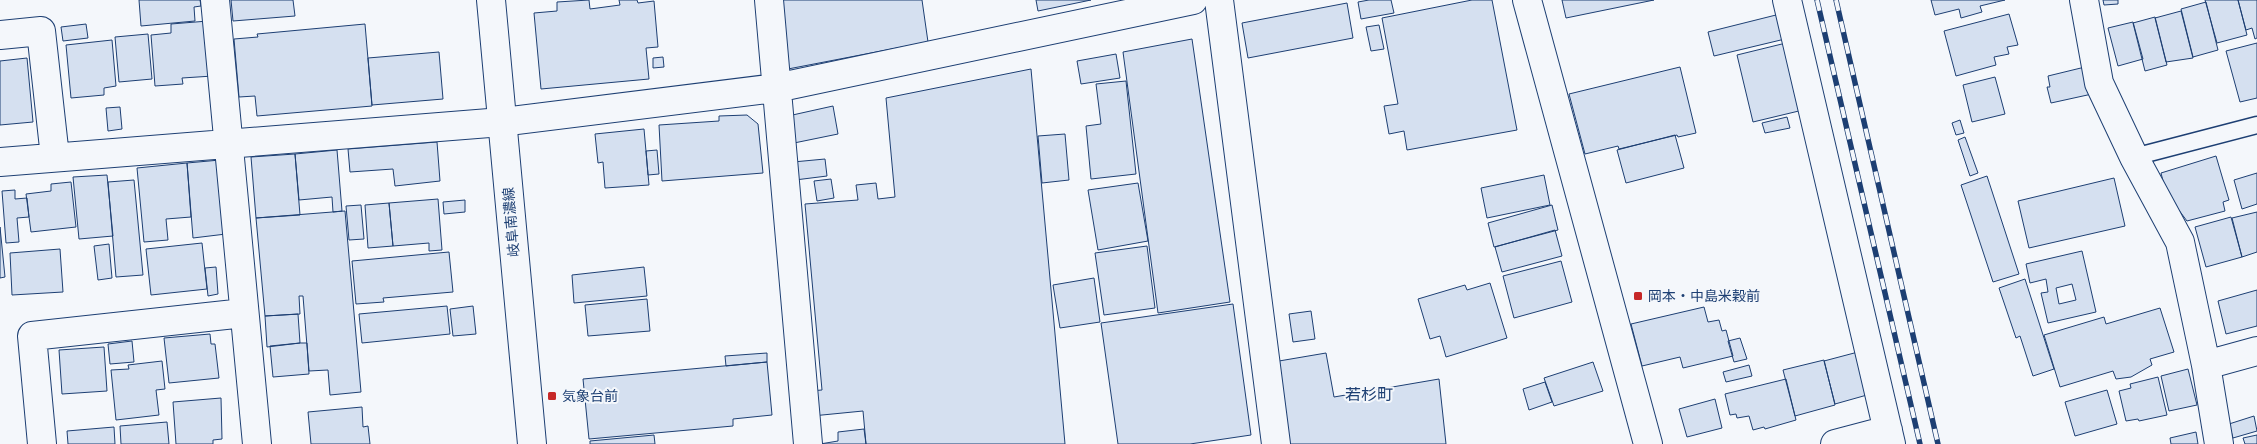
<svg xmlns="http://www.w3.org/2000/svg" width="2257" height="444" font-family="Figtree,'Noto Sans JP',sans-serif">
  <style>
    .building { fill: #d5e0f0; stroke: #1d3f73; fill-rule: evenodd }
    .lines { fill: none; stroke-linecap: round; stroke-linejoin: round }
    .service-casing { stroke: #1d3f73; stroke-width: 19 }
    .minor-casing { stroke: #1d3f73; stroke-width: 30 }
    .primary-casing { stroke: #1d3f73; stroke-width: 30 }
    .service { stroke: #f4f7fb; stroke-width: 16 }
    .minor { stroke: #f4f7fb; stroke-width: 28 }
    .primary { stroke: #f4f7fb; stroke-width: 28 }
    .rail-casing { stroke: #1d3f73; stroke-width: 5.5 }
    .rail { stroke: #f4f7fb; stroke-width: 4; stroke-dasharray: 11; stroke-linecap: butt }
    .poi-dot { fill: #c62828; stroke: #f4f7fb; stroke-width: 2 }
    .labels { text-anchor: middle; stroke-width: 4; stroke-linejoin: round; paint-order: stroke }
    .street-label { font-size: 14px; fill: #1d3f73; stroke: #f4f7fb }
    .poi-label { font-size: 14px; fill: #1d3f73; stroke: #f4f7fb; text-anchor: start }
    .quarter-label { font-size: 16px; fill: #1d3f73; stroke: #f4f7fb }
  </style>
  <rect width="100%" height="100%" fill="#f4f7fb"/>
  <path class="building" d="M139 0H200L201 6 194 7 195 21 141 26Z
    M231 0H293L295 16 233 21Z
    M589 0 590 9 620 5 619 0H637L638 3 654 1 658 47 646 48 649 79 541 89 534 13 557 11V2Z
    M769 0H922L928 42 788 69Z
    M1036 0H1091L1038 11Z
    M1369 0H1391L1394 13 1361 19 1358 2Z
    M1472 0H1492L1517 130 1407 150 1404 131 1389 134 1384 106 1398 104 1382 18Z
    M1562 0H1654L1566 18Z
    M1931 0H2005L1980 6 1982 12 1961 18 1959 9 1935 15Z
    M2103 0H2118V4L2104 5Z
    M2205 0H2238L2247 35 2217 43Z
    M2238 0H2257V38L2255 39 2252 28 2246 30Z
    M2206 2 2218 50 2193 57 2181 9Z
    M1347 3 1353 38 1248 58 1242 23Z
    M2181 11 2193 58 2166 62 2155 18Z
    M1780 14 1785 39 1714 56 1708 32Z
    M2009 14 2018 45 2007 47 2009 54 1994 57 1996 65 1956 76 1944 31Z
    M2155 17 2167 65 2145 71 2133 23Z
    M208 21 213 76 182 78 183 84 155 86 151 35 171 33V24Z
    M2133 22 2143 59 2118 66 2108 28Z
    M86 24 88 38 63 41 61 27Z
    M365 24 372 106 257 116 255 96 239 97 234 39 258 37 257 34Z
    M1379 25 1384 49 1371 51 1366 27Z
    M148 34 152 79 119 82 115 37Z
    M1192 39 1230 302 1158 313 1123 52Z
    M112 40 116 86 104 88V95L71 98 66 45Z
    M1786 43 1803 110 1753 122 1737 55Z
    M2257 43V98L2240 102 2226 51Z
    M439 52 443 99 372 105 368 58Z
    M1116 54 1120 78 1081 84 1077 61Z
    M663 57 664 67 653 68V58Z
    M27 58 33 122 0 125V61Z
    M1680 67 1696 133 1678 137 1677 135 1619 149 1618 146 1585 154 1569 94Z
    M2085 67 2092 94 2051 103 2047 87H2050L2048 76Z
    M1031 69 1065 444H866L863 411 812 416 809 391 822 390 805 204 858 200 856 185 876 183 878 199 895 197 886 98Z
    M1995 77 2005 114 1972 122 1963 85Z
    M1126 81 1136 174 1091 179 1086 126 1101 124 1096 84Z
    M833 106 838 134 794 143 788 116Z
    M120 107 122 129 108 131 106 108Z
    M747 115 758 124 763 173 662 181 659 125 719 121V116Z
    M1787 117 1790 128 1765 133 1762 123Z
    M1960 120 1964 133 1956 135 1952 123Z
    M644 129 649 185 605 188 603 162 598 163 595 134Z
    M1065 134 1069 180 1042 183 1038 136Z
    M1675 135 1684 168 1626 183 1617 150Z
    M1965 137 1978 173 1970 176 1958 140Z
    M437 142 440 181 395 186 393 169 350 172 348 149Z
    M337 150 342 211 333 212 332 197 299 200 295 154Z
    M657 150 659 174 648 175 646 151Z
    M295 154 300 215 256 218 251 157Z
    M2216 156 2229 200 2223 202 2225 211 2187 221 2166 193 2161 173Z
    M825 159 827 176 795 180 793 162Z
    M220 160 226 234 193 238 187 163Z
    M187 163 191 217 166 219 168 240 144 242 137 168Z
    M2257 173V204L2242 209 2234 180Z
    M107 175 113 236 79 239 73 177Z
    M1544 175 1550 205 1487 218 1481 188Z
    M1987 176 2019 274 1993 282 1961 185Z
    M2114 178 2125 226 2029 248 2018 201Z
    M831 179 834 198 817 201 814 181Z
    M134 180 143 275 116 277 108 182Z
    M71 182 76 227 31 232 26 194 51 191V184Z
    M1138 183 1148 241 1098 250 1088 190Z
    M15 190V199L27 198 29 217 17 218 19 242 6 243 2 191Z
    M438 199 442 250 429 251V243L393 246 389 203Z
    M465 200V212L444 214 443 202Z
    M389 203 393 246 368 248 365 205Z
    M361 205 364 239 349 240 346 206Z
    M1552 205 1558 230 1494 247 1488 223Z
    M345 211 361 392 330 395 328 370 309 371 303 296H299L300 314 265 316 256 218Z
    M2257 212V252L2242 257 2232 218Z
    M2231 217 2242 257 2206 267 2195 227Z
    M0 227 5 277 0 278Z
    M1555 230 1562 256 1502 272 1495 247Z
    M202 243 207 289 151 295 146 249Z
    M109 244 112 278 98 280 94 246Z
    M1147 246 1155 308 1104 315 1095 253Z
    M60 249 63 292 12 295 10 253Z
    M2082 251 2096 312 2048 323 2041 293 2048 292 2046 279 2030 283 2026 264ZM2072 284 2076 300 2059 304 2056 288Z
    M449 252 453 292 383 298 384 302 356 304 352 261Z
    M1561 261 1572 302 1514 318 1503 276Z
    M216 267 218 294 208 296 205 268Z
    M644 267 647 296 574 303 572 275Z
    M1094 278 1100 322 1060 328 1053 285Z
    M2025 279 2054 369 2033 376 2020 336 2016 338 1999 288Z
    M1490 283 1507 338 1446 357 1440 336 1430 339 1418 299 1465 285 1467 290Z
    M2257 290V326L2226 334 2218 301Z
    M647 299 650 331 588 336 585 305Z
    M1233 304 1251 435 1190 444H1118L1101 323Z
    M447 306 450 334 362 343 359 314Z
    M473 306 476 334 453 336 450 309Z
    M1704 307 1708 322 1719 320 1722 331 1726 330 1733 356 1683 368 1680 357 1642 366 1631 324Z
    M2160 308 2174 352 2150 359 2152 365 2131 377 2116 379 2113 371 2060 387 2044 335 2104 317 2106 324Z
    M1311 311 1315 339 1293 342 1289 314Z
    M298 314 300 343 267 347 265 316Z
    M210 334 211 344H215L219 378 169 383 164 338Z
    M1740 338 1747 359 1734 362 1728 341Z
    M132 341 134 362 110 364 108 344Z
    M300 343H307L309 374 273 377 270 346Z
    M104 347 107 391 62 394 59 350Z
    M1858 352 1867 395 1835 404 1824 361Z
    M767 353V362L726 366 725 356Z
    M1326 353 1334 397 1439 379 1446 444H1284L1279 408 1285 407 1279 361Z
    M1824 360 1835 405 1795 416 1783 370Z
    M162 361 165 389 156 390 159 415 116 420 111 370 129 369 128 365Z
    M767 362 772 415 733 419V426L589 439 583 379Z
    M1593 362 1603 391 1554 406 1544 378Z
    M1749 365 1752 376 1726 382 1723 372Z
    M2188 369 2197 405 2169 411 2161 376Z
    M2158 377 2167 415 2139 421 2138 419 2126 421 2119 391 2131 388 2130 384Z
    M1786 379 1796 420 1765 429 1764 427 1753 430 1749 416 1737 418 1736 414 1730 415 1725 394Z
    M1545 382 1552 402 1529 410 1523 389Z
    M2107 390 2117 424 2075 436 2065 402Z
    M221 398 222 439 213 440V444H176L173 402Z
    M1715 399 1722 428 1687 437 1679 409Z
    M362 407 363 427 368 426 370 444H311L308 412Z
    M2254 416 2257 431 2233 438 2229 424Z
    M167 422 169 444H121L120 426Z
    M114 427 115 444H68L67 431Z
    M864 429 866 444H820L838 441V432Z
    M2196 432 2198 444H2171L2170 438Z
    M654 435 655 444H590V441Z
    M2257 435V444H2245L2243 438Z"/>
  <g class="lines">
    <defs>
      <path id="service" d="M2134 157 2257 125"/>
      <path id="minor" d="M215 0 257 444
        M769 0 808 444
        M1219 0 1276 444
        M1527 0 1648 444
        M1787 0 1891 444
        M2084 0 2099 83 2134 157 2180 242 2206 365 2219 444
        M0 35 41 31 55 157
        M0 162 502 122 776 88 1193 0
        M2206 365 2257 351
        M42 444 32 336 244 313
        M1835 444 1888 430"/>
      <path id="primary" d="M491 0 532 444"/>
    </defs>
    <use href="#service" class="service-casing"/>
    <use href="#minor" class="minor-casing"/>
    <use href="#primary" class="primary-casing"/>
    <use href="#service" class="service"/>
    <use href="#minor" class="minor"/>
    <use href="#primary" class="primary"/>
    <defs>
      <path id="rail" d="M1817 0 1920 444
        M1836 0 1938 444"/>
    </defs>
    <use href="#rail" class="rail-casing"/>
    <use href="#rail" class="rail"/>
  </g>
  <g class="poi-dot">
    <rect x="1633" y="291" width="10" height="10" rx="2.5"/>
    <rect x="547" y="391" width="10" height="10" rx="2.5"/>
  </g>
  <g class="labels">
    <g class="street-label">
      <text transform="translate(511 222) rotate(-95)" y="5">岐阜南濃線</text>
    </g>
    <g class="poi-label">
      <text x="1648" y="301">岡本・中島米穀前</text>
      <text x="562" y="401">気象台前</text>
    </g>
    <g class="quarter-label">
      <text x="1369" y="400">若杉町</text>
    </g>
  </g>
</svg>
